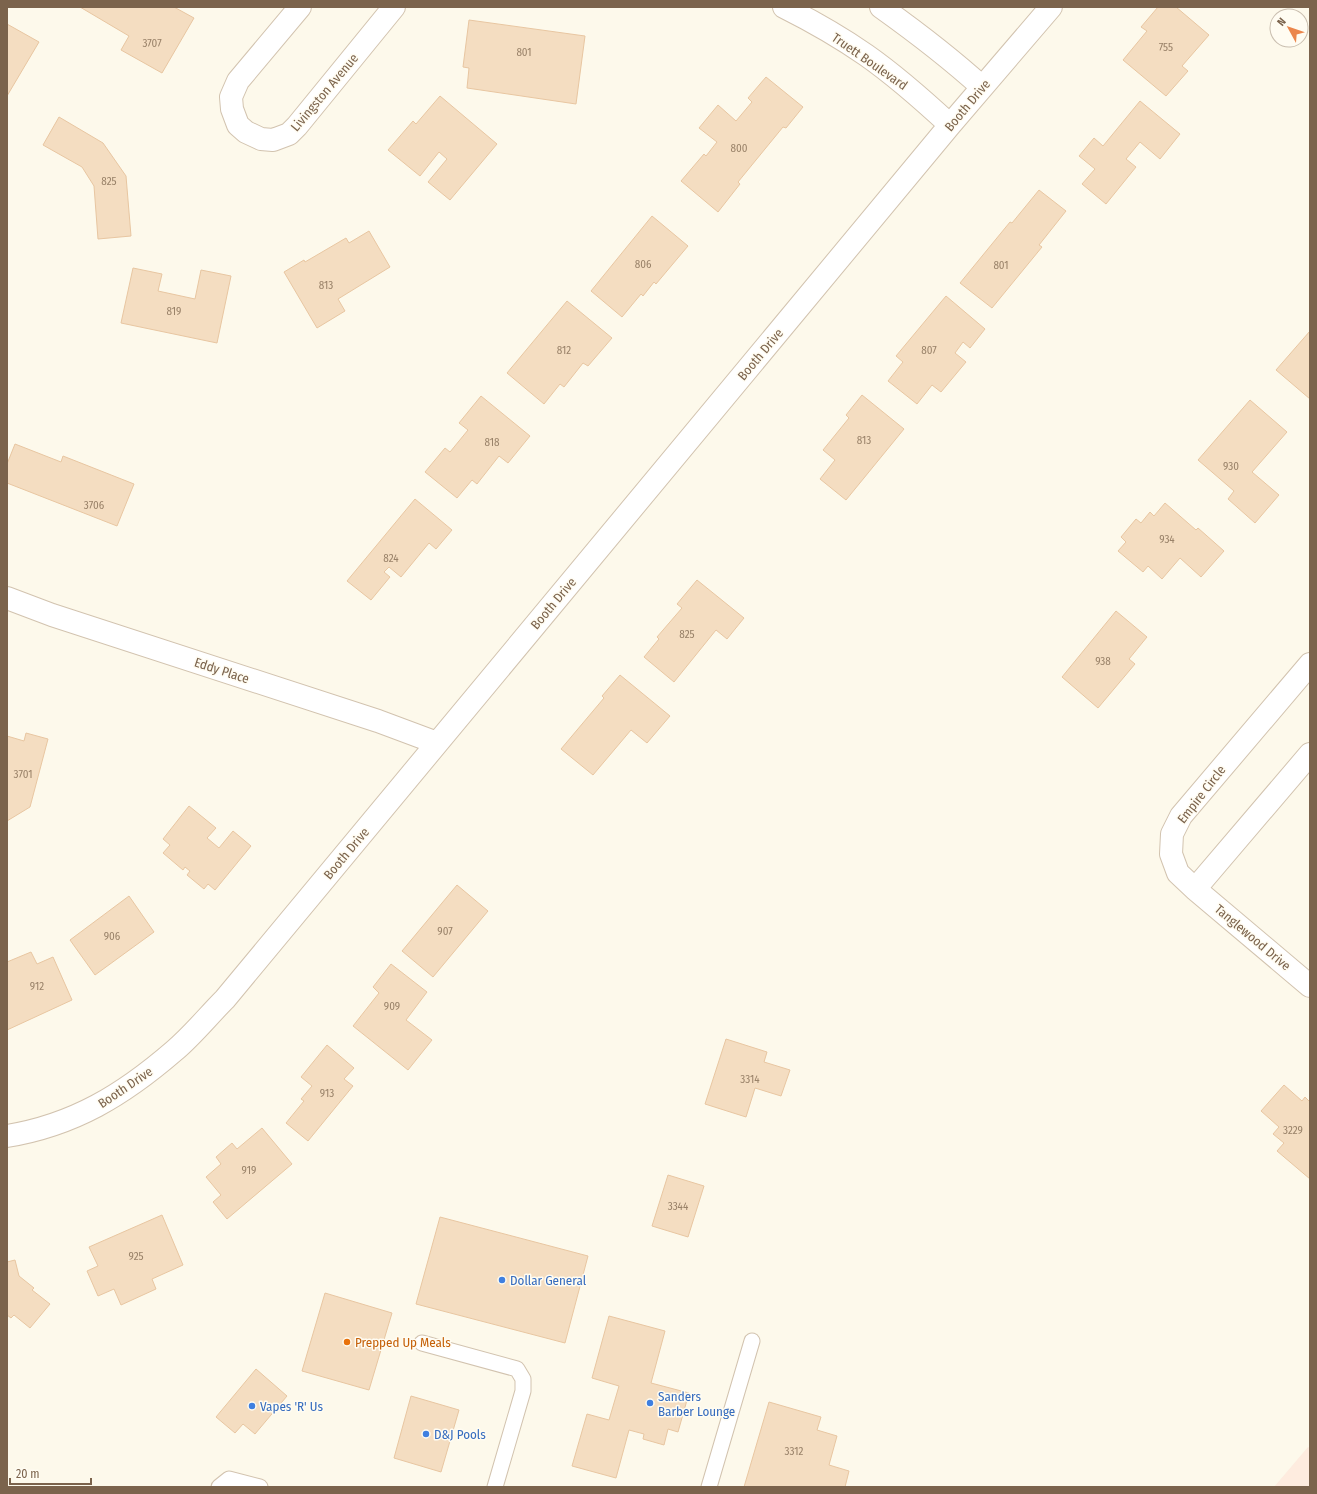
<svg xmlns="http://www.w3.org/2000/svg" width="1317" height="1494" font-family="'Fira Sans Condensed',sans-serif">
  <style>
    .commercial { fill: #feecdf }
    .building { fill: #f4ddc1; stroke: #e8c6a1 }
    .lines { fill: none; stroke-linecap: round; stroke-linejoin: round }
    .service-casing { stroke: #d2c3af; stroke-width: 17 }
    .minor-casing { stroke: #d2c3af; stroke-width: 24 }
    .service { stroke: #fff; stroke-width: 15 }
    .minor { stroke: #fff; stroke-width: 22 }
    .shop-dot { fill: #3f7fe0; stroke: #fffcf2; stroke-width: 1.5 }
    .food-dot { fill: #e8710a; stroke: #fffcf2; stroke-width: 1.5 }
    .labels { text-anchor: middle; stroke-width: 3; stroke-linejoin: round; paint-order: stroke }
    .number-label { font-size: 11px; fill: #998269 }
    .street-label { font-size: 13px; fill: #7b634c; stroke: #fffcf2 }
    .shop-label { font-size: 13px; fill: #366cbe; stroke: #fffcf2; text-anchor: start }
    .food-label { font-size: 13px; fill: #c56008; stroke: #fffcf2; text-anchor: start }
  </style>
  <rect width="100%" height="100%" fill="#fdf9eb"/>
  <path class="commercial" d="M1308 1447 1310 1448V1487H1274Z"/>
  <path class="building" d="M80 7H174L194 18 162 73 121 50 129 36Z
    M1158 7H1176L1209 35 1182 66 1188 71 1166 96 1123 60 1147 31 1141 27Z
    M469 20 585 36 576 104 467 88 469 68 463 67Z
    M7 24 39 42 7 96Z
    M766 77 803 107 786 128 783 127 738 182 740 184 718 212 681 181 704 154 706 156 717 142 699 128 718 105 736 121 752 102 748 98Z
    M440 96 497 144 450 200 428 182 447 159 439 152 420 176 388 150 413 121 416 124Z
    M1140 101 1180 134 1160 159 1140 142 1126 159 1136 167 1106 204 1082 184 1095 169 1079 156 1094 138 1103 146Z
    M59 117 103 143 126 176 131 236 98 239 94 186 82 167 43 145Z
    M1039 190 1066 211 1039 245 1042 247 992 308 960 283 1010 222 1012 223Z
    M652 216 688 246 656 284 654 282 643 296 641 294 622 317 591 291Z
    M369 231 390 267 338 299 345 311 317 328 284 272 304 260 305 262 346 238 349 243Z
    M133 268 162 274 158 291 195 299 201 270 231 276 217 343 121 323Z
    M946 296 985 329 970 348 963 342 955 353 966 362 941 392 932 385 917 404 888 381 903 362 896 356Z
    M567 301 612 338 588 366 583 363 564 387 560 384 544 404 507 373Z
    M1310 331V399L1276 370Z
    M862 395 904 429 846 500 820 479 835 460 823 450 849 418 846 415Z
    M481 396 530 436 508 463 499 456 477 484 472 480 457 498 425 472 445 448 450 452 468 430 459 423Z
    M1250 400 1287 432 1252 472 1279 495 1255 523 1228 499 1234 491 1198 460Z
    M15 444 61 462 63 456 134 484 117 526 7 483V464Z
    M415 499 452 530 436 549 429 543 401 577 389 567 384 572 390 577 371 600 347 581Z
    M1165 503 1196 530 1198 528 1224 551 1201 577 1180 558 1162 579 1148 566 1143 572 1118 551 1126 542 1121 537 1136 519 1141 523 1150 512 1154 516Z
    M697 580 744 618 727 639 716 630 674 682 644 657 659 639 657 637 682 608 677 604Z
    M1116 611 1147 637 1129 659 1135 664 1098 708 1062 677Z
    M620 675 670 716 647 743 631 730 593 775 561 749 604 698 602 696Z
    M26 733 48 739 30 807 7 821V736L24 741Z
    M189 806 216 828 207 838 219 848 233 831 251 846 215 890 208 884 204 889 187 875 190 871 185 867 183 870 163 853 170 845 163 839Z
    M457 885 488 911 433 977 402 951Z
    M129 896 154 932 95 975 70 940Z
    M31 952 37 964 53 957 72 1000 7 1030V962Z
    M391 964 427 992 406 1020 432 1040 408 1070 353 1026 379 993 373 987Z
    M726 1039 767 1052 764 1062 790 1070 781 1096 755 1088 746 1117 705 1104Z
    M327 1045 354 1068 344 1079 353 1086 308 1141 286 1123 304 1101 301 1099 312 1086 301 1077Z
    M1284 1085 1302 1101 1305 1097 1310 1102V1179L1277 1151 1284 1143 1273 1134 1279 1127 1261 1111Z
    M262 1128 292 1164 227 1219 213 1202 221 1195 206 1177 221 1164 216 1157 232 1143 237 1149Z
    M668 1175 704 1186 688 1237 652 1226Z
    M162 1215 183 1265 152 1279 156 1289 121 1305 114 1289 98 1296 87 1271 98 1266 89 1247Z
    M440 1217 588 1256 565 1343 416 1304Z
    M15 1260 19 1276 34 1288 32 1290 50 1304 30 1328 14 1315 11 1318 7 1315V1262Z
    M325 1293 392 1313 369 1390 302 1371Z
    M609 1316 665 1331 651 1383 689 1393 678 1432 668 1429 664 1445 643 1439 644 1434 629 1430 616 1478 572 1466 587 1414 609 1420 619 1386 592 1378Z
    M256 1369 287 1396 255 1434 243 1424 235 1433 216 1417Z
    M411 1396 459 1410 441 1472 394 1458Z
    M769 1402 821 1417 817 1430 837 1436 829 1465 849 1471 845 1487H744Z"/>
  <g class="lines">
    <defs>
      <path id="service" d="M422 1343 517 1369 523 1379V1391L495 1487
        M219 1487 229 1479 260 1487
        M709 1487 752 1341"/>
      <path id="minor" d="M300 7 238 81 231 97 232 109 238 125 246 132 261 139 273 140 289 134 297 126 394 7
        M784 7C812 21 840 37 866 55 896 76 923 100 950 125
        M881 7C916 32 950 58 982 87
        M7 598 52 615 378 721 437 743
        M1310 664 1181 816 1172 834 1171 854 1178 873 1195 889 1310 986
        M1195 889 1310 754
        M7 1136C74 1125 123 1095 174 1051 192 1036 208 1016 225 999L950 125 1051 7"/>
    </defs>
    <use href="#service" class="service-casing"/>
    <use href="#minor" class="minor-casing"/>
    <use href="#service" class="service"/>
    <use href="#minor" class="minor"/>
  </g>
  <g class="shop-dot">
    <circle cx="502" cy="1280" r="4"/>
    <circle cx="650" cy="1403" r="4"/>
    <circle cx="252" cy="1406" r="4"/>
    <circle cx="426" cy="1434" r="4"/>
  </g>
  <circle class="food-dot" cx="347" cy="1342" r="4"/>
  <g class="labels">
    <g class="number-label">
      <text x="152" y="47">3707</text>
      <text x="1166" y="51">755</text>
      <text x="524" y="56">801</text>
      <text x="739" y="152">800</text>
      <text x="109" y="185">825</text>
      <text x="643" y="268">806</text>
      <text x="1001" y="269">801</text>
      <text x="326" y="289">813</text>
      <text x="174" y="315">819</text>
      <text x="564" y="354">812</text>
      <text x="929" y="354">807</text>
      <text x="864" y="444">813</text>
      <text x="492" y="446">818</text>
      <text x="1231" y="470">930</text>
      <text x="94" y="509">3706</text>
      <text x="1167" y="543">934</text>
      <text x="391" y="562">824</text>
      <text x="687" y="638">825</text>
      <text x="1103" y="665">938</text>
      <text x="23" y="778">3701</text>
      <text x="445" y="935">907</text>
      <text x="112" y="940">906</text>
      <text x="37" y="990">912</text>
      <text x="392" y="1010">909</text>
      <text x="750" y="1083">3314</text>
      <text x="327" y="1097">913</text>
      <text x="1293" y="1134">3229</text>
      <text x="249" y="1174">919</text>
      <text x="678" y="1210">3344</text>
      <text x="136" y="1260">925</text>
      <text x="794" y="1455">3312</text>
    </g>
    <g class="street-label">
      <text transform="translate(870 61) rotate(35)" y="5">Truett Boulevard</text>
      <text transform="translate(324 92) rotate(-50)" y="5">Livingston Avenue</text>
      <text transform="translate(967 105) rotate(-50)" y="5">Booth Drive</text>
      <text transform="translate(760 354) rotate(-50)" y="5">Booth Drive</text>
      <text transform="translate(553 603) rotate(-50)" y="5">Booth Drive</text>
      <text transform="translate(222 670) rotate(18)" y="5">Eddy Place</text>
      <text transform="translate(1201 794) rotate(-52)" y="5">Empire Circle</text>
      <text transform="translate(346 853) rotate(-50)" y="5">Booth Drive</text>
      <text transform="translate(1253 937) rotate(40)" y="5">Tanglewood Drive</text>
      <text transform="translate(125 1087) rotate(-34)" y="5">Booth Drive</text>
    </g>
    <g class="shop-label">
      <text x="510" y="1285">Dollar General</text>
      <text x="658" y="1401">Sanders<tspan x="658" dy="15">Barber Lounge</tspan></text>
      <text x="260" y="1411">Vapes 'R' Us</text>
      <text x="434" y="1439">D&amp;J Pools</text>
    </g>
    <g class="food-label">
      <text x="355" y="1347">Prepped Up Meals</text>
    </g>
  </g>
  <rect width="1317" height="1494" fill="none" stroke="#7b634c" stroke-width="16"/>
  <g transform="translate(1289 28) rotate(310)"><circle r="19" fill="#fffcf2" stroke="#cabfb0"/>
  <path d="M0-3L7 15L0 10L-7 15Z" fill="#eb864c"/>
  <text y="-6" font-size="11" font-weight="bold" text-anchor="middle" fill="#7b634c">N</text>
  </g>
  <path d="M10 1478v6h81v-6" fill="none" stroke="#7b634c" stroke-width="2"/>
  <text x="16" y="1478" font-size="12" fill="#7b634c" stroke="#fffcf2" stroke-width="3" paint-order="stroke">20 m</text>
</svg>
